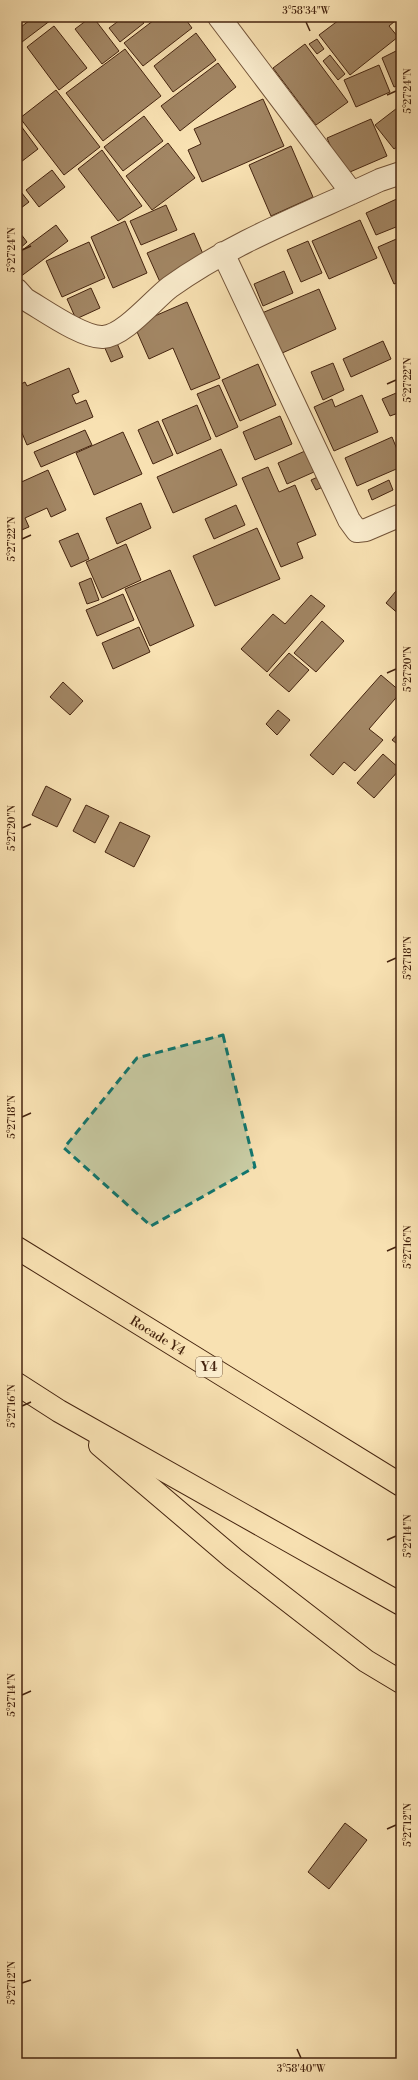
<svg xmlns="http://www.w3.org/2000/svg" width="418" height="2080" font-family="'Libre Bodoni',serif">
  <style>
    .building { fill: #a28664; stroke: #45240f }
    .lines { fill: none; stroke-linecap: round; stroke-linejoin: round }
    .minor-casing { stroke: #725338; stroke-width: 24 }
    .trunk-casing { stroke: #45240f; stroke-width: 24 }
    .minor { stroke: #faeccd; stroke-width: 22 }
    .trunk { stroke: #f8e1b2; stroke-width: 22 }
    .marked { fill: #0f766e; fill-opacity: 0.2; stroke: #0f766e; stroke-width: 3; stroke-dasharray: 8 5; stroke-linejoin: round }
    .ticks { fill: none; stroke: #45240f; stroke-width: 1.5 }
    .labels { text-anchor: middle; stroke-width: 3.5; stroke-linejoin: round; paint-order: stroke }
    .shield { fill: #faeccd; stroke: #7b6048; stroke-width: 1 }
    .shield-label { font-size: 12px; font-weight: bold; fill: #45240f }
    .street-label { font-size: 13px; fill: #45240f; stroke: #faeccd }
    .neatline { fill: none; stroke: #45240f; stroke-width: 1.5 }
    .ticks-label { font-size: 10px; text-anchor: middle; fill: #45240f }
  </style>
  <rect width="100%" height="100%" fill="#f8e1b2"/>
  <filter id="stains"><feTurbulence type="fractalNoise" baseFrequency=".005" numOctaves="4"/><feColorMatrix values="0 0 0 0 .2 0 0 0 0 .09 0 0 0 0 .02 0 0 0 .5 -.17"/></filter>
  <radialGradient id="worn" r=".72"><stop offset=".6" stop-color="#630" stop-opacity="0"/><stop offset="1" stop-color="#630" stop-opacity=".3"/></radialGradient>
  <path class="building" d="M17 17H26L17 24Z
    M34 17H55L22 42 17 35V30Z
    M91 17H93L119 51 102 64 75 29Z
    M124 17H139L144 23 120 42 109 28Z
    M158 17H184L192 28 143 66 124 43Z
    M343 17H400L389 26 398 37 350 75 319 35Z
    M54 26 87 68 59 90 27 47Z
    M196 33 216 60 173 92 154 66Z
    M317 39 324 49 317 54 309 44Z
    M305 44 348 102 316 125 273 68Z
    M125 49 161 96 103 141 66 93Z
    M400 49 401 84 394 87 382 58Z
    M330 55 345 74 338 80 323 61Z
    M218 63 236 87 180 131 161 106Z
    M379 65 390 92 356 107 344 80Z
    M56 90 100 147 64 175 20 118Z
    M263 99 284 146 202 182 188 150 201 144 194 129Z
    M401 105V144L394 149 375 125Z
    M144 116 163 141 123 171 104 147Z
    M371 119 387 156 343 175 327 138Z
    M18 122 38 149 17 165V123Z
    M168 143 195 178 152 210 126 176Z
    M291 146 313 197 271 216 249 165Z
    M102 150 142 206 118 221 78 169Z
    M52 170 65 187 39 207 26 190Z
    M17 187 29 202 17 211Z
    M401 197V225L376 235 366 213Z
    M166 205 177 230 141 245 130 221Z
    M360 220 377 258 329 279 312 241Z
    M125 221 147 273 113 288 91 237Z
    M56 225 68 241 20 277 17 273V254Z
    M17 229 27 242 17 251Z
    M194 233 206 261 160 282 147 253Z
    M401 237V281L394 284 378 247Z
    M308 241 322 273 301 282 287 250Z
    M89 242 105 278 62 297 46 261Z
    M284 271 293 293 263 306 254 284Z
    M91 288 100 308 76 319 67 299Z
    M319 289 336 329 280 354 262 313Z
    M187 302 220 378 191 390 173 348 149 359 134 325Z
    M116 341 123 357 111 362 104 346Z
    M383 341 391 359 351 377 343 359Z
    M333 363 344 390 323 400 311 372Z
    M258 364 276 405 240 421 222 380Z
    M69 368 79 392 72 395 76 404 86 400 93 417 27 445 17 421V386L25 382 27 386Z
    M219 385 238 427 216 437 197 394Z
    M401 391V412L390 416 382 399Z
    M362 395 378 432 334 451 314 407 332 399 335 407Z
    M197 405 211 439 177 454 162 420Z
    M280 416 292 444 255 460 243 432Z
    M158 421 173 455 153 464 138 430Z
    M85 430 92 445 41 467 34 452Z
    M123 432 142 474 94 495 76 453Z
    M392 437 401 459V467L357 486 345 458Z
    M221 449 237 485 173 513 157 477Z
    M305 451 314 472 287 484 278 463Z
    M268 467 279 492 295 485 316 535 297 543 303 558 281 567 242 478Z
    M48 470 66 510 51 517 47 508 25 518 29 527 17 532V484Z
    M320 476 325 486 316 490 311 480Z
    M389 480 393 490 372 500 368 490Z
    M141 503 151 528 117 544 106 518Z
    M236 505 245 525 214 539 205 519Z
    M257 528 280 579 215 606 193 556Z
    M78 533 89 559 71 567 59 541Z
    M126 544 141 580 102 598 86 562Z
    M170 570 194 626 150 646 125 589Z
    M91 578 99 600 87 604 79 583Z
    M401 585V616L386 603Z
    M123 594 134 620 97 636 86 610Z
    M311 595 325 606 267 672 241 649 273 614 285 624Z
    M322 621 344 641 316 672 294 653Z
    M139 627 150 652 113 669 102 643Z
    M289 653 309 670 289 692 269 675Z
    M381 675 401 692 369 729 383 740 355 771 344 762 333 775 310 755Z
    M63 682 83 701 70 715 50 697Z
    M278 710 290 720 277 735 266 724Z
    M401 730V747L392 740Z
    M383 754 400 769 374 798 357 783Z
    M46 786 71 799 57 827 32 815Z
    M86 805 109 816 95 843 73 831Z
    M120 822 150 836 134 867 105 852Z
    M345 1823 367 1840 329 1889 308 1872Z"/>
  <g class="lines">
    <defs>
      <path id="minor" d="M219 17 352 193
        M223 253 349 520 357 531 366 530 401 515
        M17 290 25 299C44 310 83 338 103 337 124 336 154 299 170 287 234 241 310 213 380 180L401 173"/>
      <g id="trunk">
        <path id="s1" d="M17 1248 401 1485"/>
        <path d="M17 1384 59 1411 401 1604"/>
        <path d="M100 1445 234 1559 366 1661 401 1682"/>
      </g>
    </defs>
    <use href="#minor" class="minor-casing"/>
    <use href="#trunk" class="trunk-casing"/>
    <use href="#minor" class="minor"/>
    <use href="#trunk" class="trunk"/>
  </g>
  <path class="marked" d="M223 1035 255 1167 151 1226 64 1148 137 1058Z"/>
  <path class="ticks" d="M306 22 310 31M387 95 396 91M22 250 31 246M387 384 396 380M22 539 31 535M387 673 396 669M22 828 31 824M387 962 396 958M22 1117 31 1113M387 1251 396 1247M22 1406 31 1402M387 1540 396 1536M22 1695 31 1691M387 1829 396 1825M22 1983 31 1980M297 2049 301 2058"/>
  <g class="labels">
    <rect class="shield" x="196" y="1357" width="26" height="20" rx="3"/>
    <g class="shield-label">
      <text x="209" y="1371">Y4</text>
    </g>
    <g class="street-label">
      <text dy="5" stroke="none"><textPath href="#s1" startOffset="166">Rocade Y4</textPath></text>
    </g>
  </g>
  <rect width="418" height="2080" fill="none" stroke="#f8e1b2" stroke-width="44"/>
  <rect x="22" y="22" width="374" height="2036" class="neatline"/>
  <g class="ticks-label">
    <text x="306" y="14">3°58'34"W</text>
    <text transform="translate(407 91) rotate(-90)" y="4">5°27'24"N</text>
    <text transform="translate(11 250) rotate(-90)" y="4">5°27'24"N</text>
    <text transform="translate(407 380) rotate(-90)" y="4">5°27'22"N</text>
    <text transform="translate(11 539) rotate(-90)" y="4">5°27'22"N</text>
    <text transform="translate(407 669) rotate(-90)" y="4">5°27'20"N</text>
    <text transform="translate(11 828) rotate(-90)" y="4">5°27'20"N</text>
    <text transform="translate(407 958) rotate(-90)" y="4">5°27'18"N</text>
    <text transform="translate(11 1117) rotate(-90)" y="4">5°27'18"N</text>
    <text transform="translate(407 1247) rotate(-90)" y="4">5°27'16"N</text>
    <text transform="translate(11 1406) rotate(-90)" y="4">5°27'16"N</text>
    <text transform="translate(407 1536) rotate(-90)" y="4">5°27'14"N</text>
    <text transform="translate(11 1695) rotate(-90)" y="4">5°27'14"N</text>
    <text transform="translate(407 1825) rotate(-90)" y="4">5°27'12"N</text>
    <text transform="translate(11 1983) rotate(-90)" y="4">5°27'12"N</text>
    <text x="301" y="2072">3°58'40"W</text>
  </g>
  <rect width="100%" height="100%" filter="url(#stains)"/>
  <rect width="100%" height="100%" fill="url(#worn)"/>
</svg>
